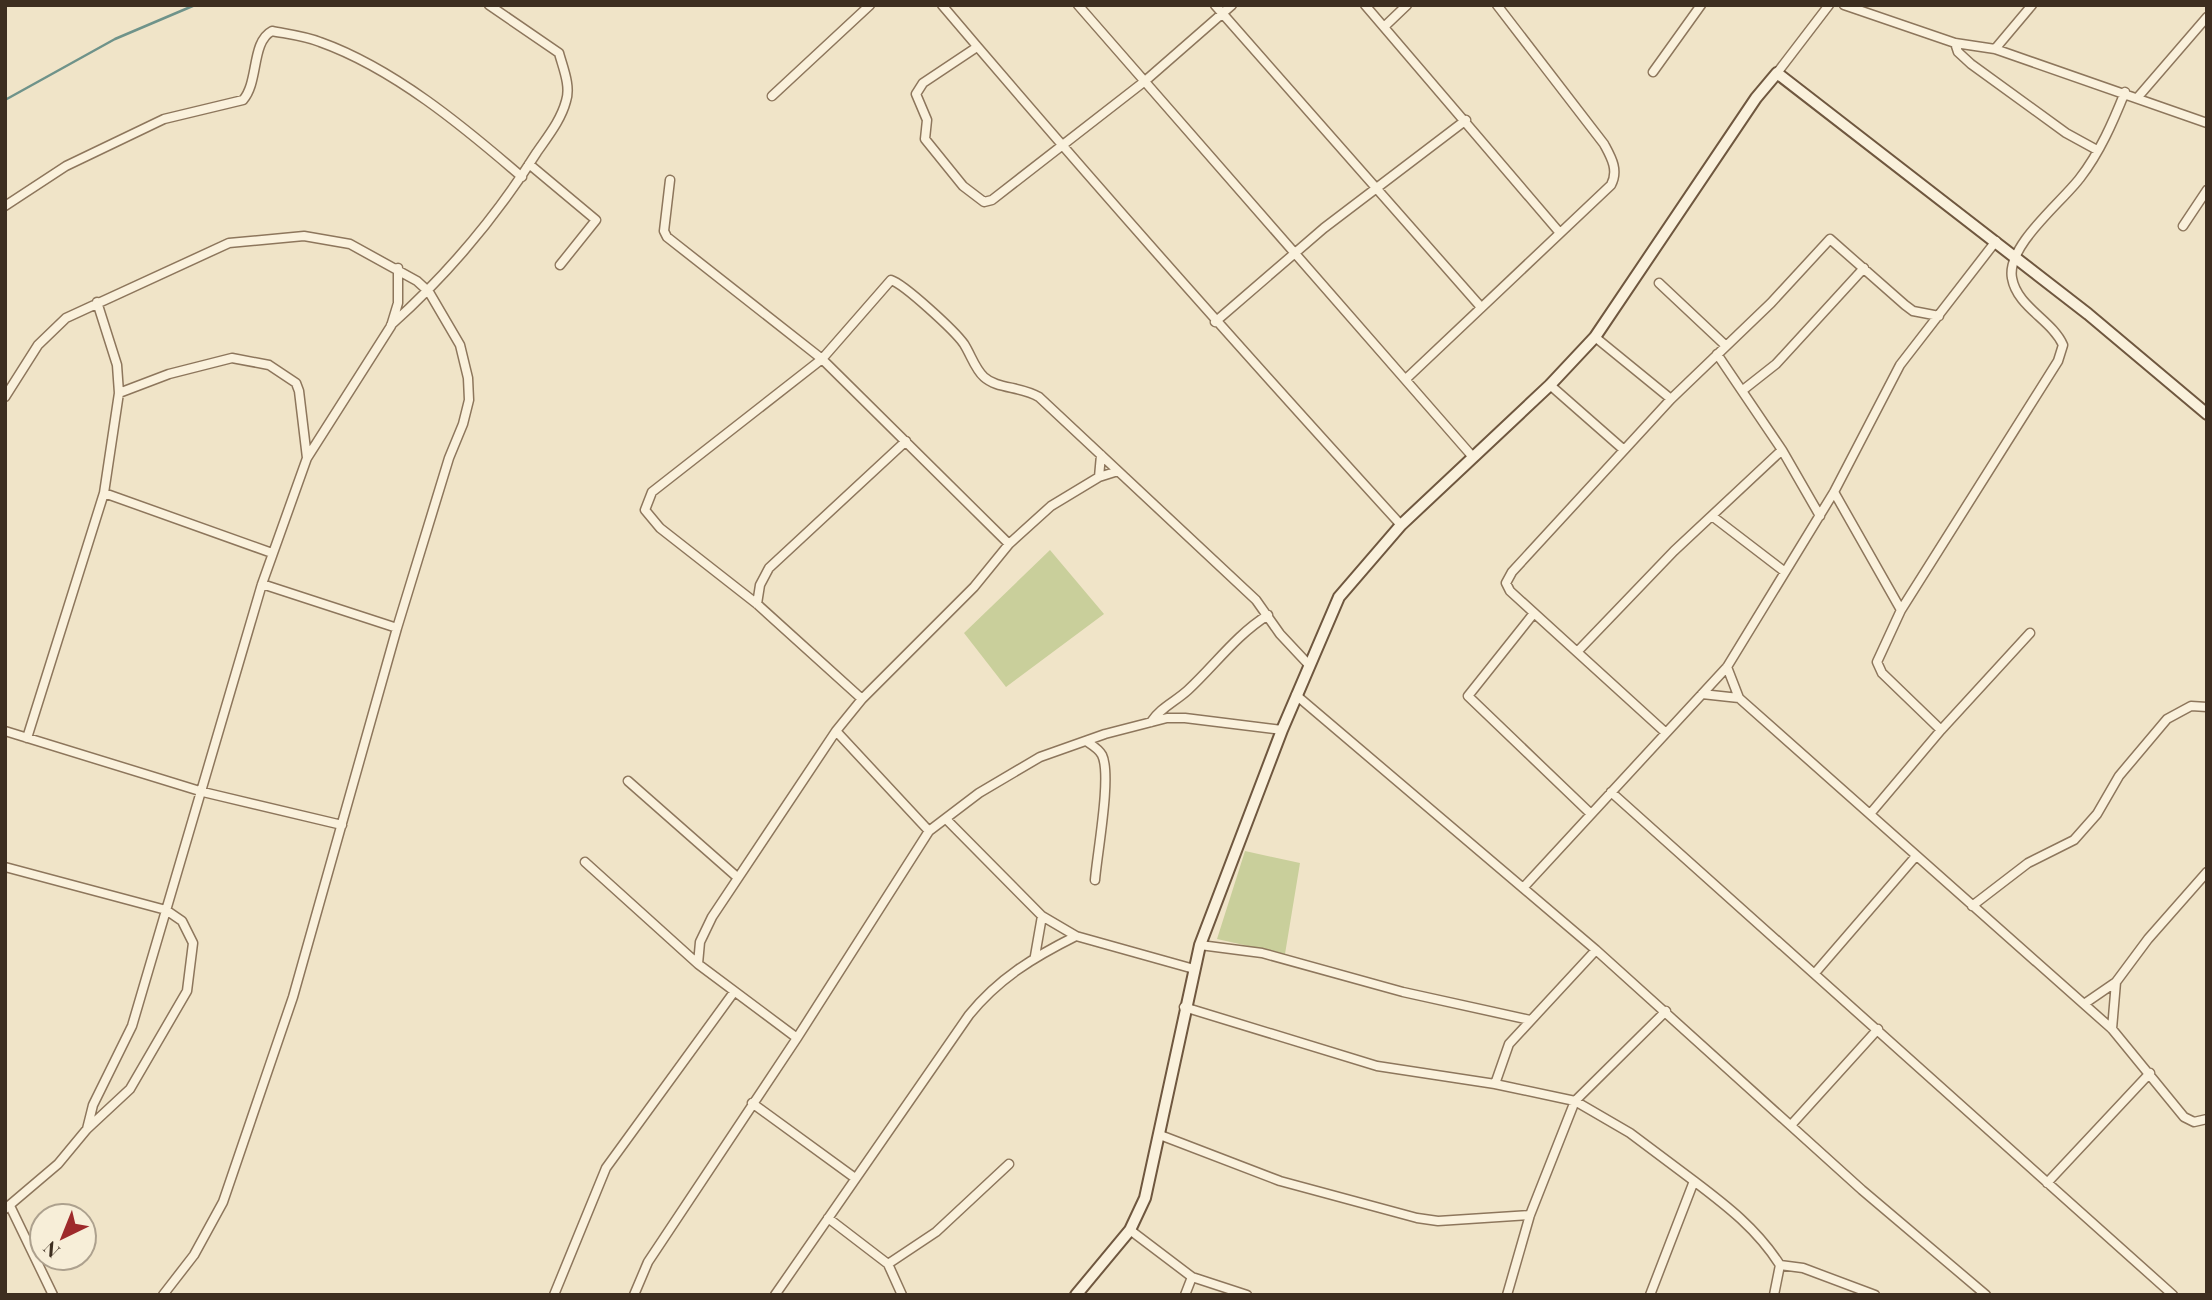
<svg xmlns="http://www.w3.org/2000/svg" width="2212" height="1300" font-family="'Playfair Display',serif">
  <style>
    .green { fill: #c9cf9b }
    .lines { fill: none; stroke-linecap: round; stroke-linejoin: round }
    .stream { stroke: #6f938a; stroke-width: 2.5 }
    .street-casing { stroke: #8d765c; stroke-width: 11 }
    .secondary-casing { stroke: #6f573f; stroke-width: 14 }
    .street { stroke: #faf1dc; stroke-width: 8 }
    .secondary { stroke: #faf1dc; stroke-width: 10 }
  </style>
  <rect width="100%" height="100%" fill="#f0e4c8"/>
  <path class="green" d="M1050 550 1104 614 1006 687 964 633Z
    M1245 851 1300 863 1285 954 1217 939Z"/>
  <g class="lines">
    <path class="stream" d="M5 100 115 39 195 5"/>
    <defs>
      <path id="street" d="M942 5C1092 182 1245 354 1401 525
        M1078 5 1472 456
        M1215 5 1480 306
        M1365 5 1560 233
        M1844 5 1955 43 1995 49 2207 123
        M1385 26 1407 5
        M1955 43 1958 52 1971 64 2066 133 2097 150
        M977 47 923 83 916 94 927 120 925 139 963 186 984 202 992 200 1145 81 1232 5
        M1995 49 2032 5
        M1653 72 1701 5
        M1777 73 1829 5
        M772 96 870 5
        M2138 97 2207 17
        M529 164 596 220 560 265
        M670 180 664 231 667 237 822 359 1009 544
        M5 206 66 166 164 119 243 100C259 82 251 42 272 31 287 34 305 36 320 42 393 68 463 126 522 177
        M2183 226 2207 190
        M1659 283 1725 345
        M1215 322 1324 228 1466 120
        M391 325C448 274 496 217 537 152 548 136 561 120 566 101 571 86 563 68 559 53L489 5
        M1595 337 1671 399
        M1717 354 1782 450 1820 516
        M1407 378 1611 185C1619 170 1611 157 1604 144L1497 5
        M1550 385 1624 450
        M1743 390 1776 364 1864 268
        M119 393 169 374 232 358 269 365 296 383 299 391 307 458
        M5 397 38 345 66 318 229 243 304 236 350 244 417 281 429 292 460 345 468 378 469 400 463 424 449 458 397 628 293 997 223 1202 194 1255 163 1295
        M1099 477 1101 455
        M1834 492 1901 610
        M104 493 272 553
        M1712 516 1785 572
        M262 584 397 628
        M757 604 760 585 769 568 906 441
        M1534 613 1468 696 1591 814
        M1577 652 1674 551 1782 450
        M1727 667 1739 698 2112 1029 2184 1117 2194 1122 2207 1119
        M1702 694 1739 698
        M1296 695 1596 950 1862 1190 1986 1295
        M862 699 757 604 660 528 645 510 652 492 822 359 891 280C904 284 955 331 964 344 971 355 975 369 984 377 997 389 1021 386 1039 397L1256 600 1280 634 1309 665
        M1151 722C1161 707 1175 702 1188 690 1215 665 1236 635 1268 615
        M1941 730 1882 673 1877 662 1901 610 2058 361 2063 345C2052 320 2017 307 2012 278 2006 246 2062 202 2080 178 2100 152 2113 122 2125 92
        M5 731 203 792 342 825
        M836 731 929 831
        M1666 733 1510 591 1506 583 1512 572 1671 399 1771 303 1830 239 1905 305 1913 311 1939 316
        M27 738 104 493 119 393 117 365 97 302
        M1086 741C1092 745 1099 749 1102 755 1112 775 1097 854 1095 880
        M628 781 737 877
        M1611 792 2173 1295
        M1870 814 1941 730 2030 633
        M946 819 1042 916 1076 936
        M585 862 698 964
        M5 867 166 910 182 921 193 943 187 991 130 1089 87 1129 58 1164 5 1209
        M1523 888 1727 667 1834 492 1900 365 1996 241
        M1972 906 2028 863 2074 840 2097 814 2119 776 2167 719 2191 706 2207 707
        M1200 945 1262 953 1403 992 1530 1020
        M1035 956 1042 916
        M1815 973 1916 856
        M2084 1004 2116 982 2148 939 2207 872
        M1184 1007 1377 1066 1495 1084 1575 1101 1630 1133 1694 1181 1650 1295
        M2112 1029 2116 982
        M797 1038 698 964 700 942 712 917 836 731 862 699 974 587 1009 544 1051 506 1099 477 1118 471
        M1495 1084 1509 1044 1596 950
        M752 1103 855 1178
        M1792 1124 1878 1029
        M87 1129 93 1105 132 1026 262 584 307 458 391 326 398 303V268
        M1160 1135 1280 1181 1417 1218 1438 1221 1530 1215
        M1694 1181C1727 1206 1757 1229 1780 1265L1774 1295
        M2047 1183 2150 1073
        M11 1208 53 1295
        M828 1218 888 1264 902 1295
        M1130 1230 1192 1277 1247 1295
        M888 1264 936 1232 1009 1164
        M1780 1265 1803 1268 1875 1295
        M554 1295 606 1168 734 992
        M634 1295 648 1262 797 1038 929 831 979 793 1040 757 1105 734 1167 718H1185L1282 730
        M775 1295 969 1015C999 978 1034 957 1076 936L1194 969
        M1185 1295 1192 1277
        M1507 1295 1530 1215 1575 1101 1666 1011"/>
      <path id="secondary" d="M1076 1295 1130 1230 1145 1198 1200 945 1282 730 1339 597 1401 525 1550 385 1595 337 1756 98 1777 73 2088 314 2207 414"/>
    </defs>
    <use href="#street" class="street-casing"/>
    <use href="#secondary" class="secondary-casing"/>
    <use href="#street" class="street"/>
    <use href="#secondary" class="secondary"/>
  </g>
  <rect width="2212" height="1300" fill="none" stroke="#3d2e20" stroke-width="14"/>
  <g transform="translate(63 1237) rotate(223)"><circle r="33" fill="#f7eed8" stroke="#ada18e" stroke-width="2"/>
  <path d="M0-5L12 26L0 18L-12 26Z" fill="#9e2a2b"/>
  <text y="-10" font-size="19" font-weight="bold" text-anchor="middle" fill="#3d2e20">N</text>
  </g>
</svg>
